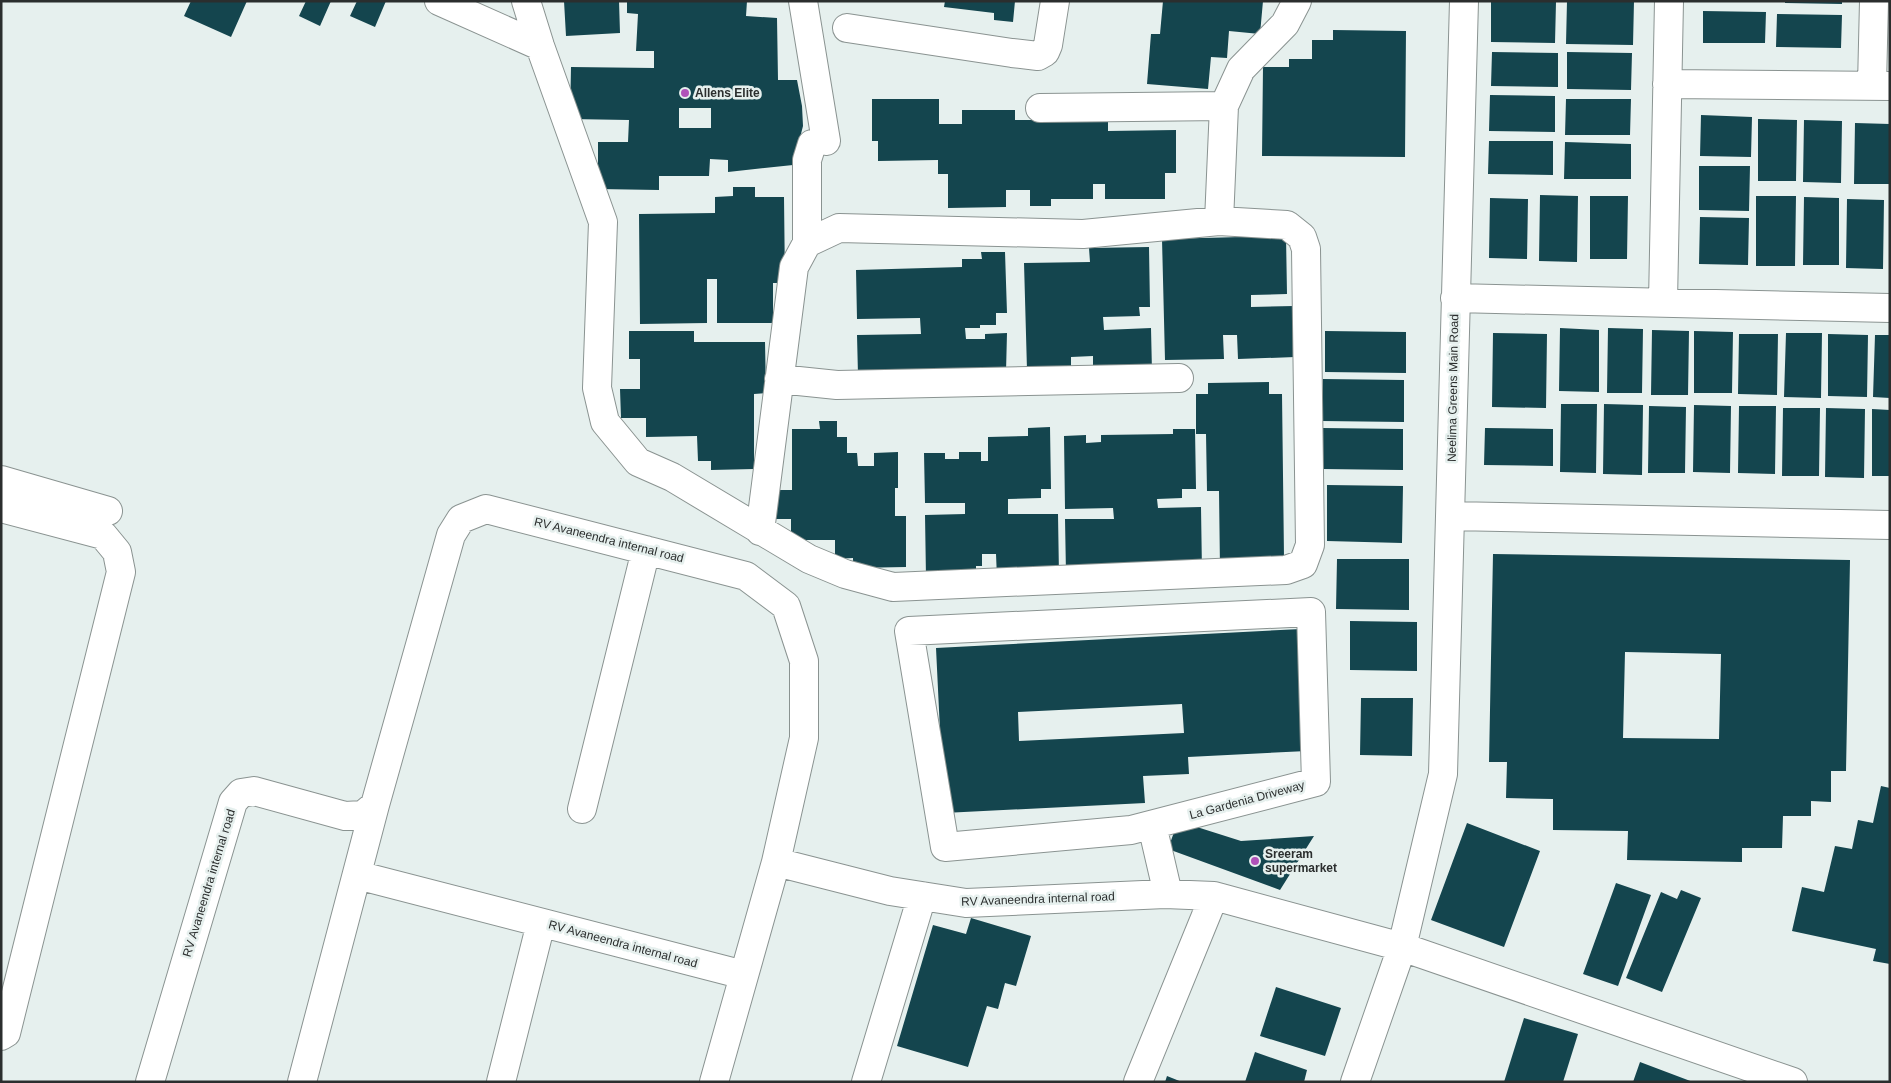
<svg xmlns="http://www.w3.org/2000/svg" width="1891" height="1083" font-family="Helvetica,sans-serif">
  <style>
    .building { fill: #14454e; fill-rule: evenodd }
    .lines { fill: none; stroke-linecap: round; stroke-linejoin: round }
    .minor-casing { stroke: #8a9391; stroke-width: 30 }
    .minor { stroke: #fff; stroke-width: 28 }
    .poi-dot { fill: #b051b9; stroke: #e6f0ee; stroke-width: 2 }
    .labels { text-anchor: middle; stroke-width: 5; stroke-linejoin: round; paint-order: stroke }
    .poi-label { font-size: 12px; font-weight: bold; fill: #2b2e2e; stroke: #e6f0ee; text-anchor: start }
    .street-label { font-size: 12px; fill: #2b2e2e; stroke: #e6f0ee }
  </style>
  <rect width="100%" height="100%" fill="#e6f0ee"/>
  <path class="building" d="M191 1H247L231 37 184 16Z
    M306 1H331L320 26 299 16Z
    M357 1H386L375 27 350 16Z
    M564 1H619L620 33 566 36Z
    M627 1H747L746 16 777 18 778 80H797L802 106 803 126 793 165 728 172V160L710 159 709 176H659V190L598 189V142H628L629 120 570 119 571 67 654 68V51H636L638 14 627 13ZM679 108H711V128H679Z
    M945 1H1015L1013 22 994 20V13L944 7Z
    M1163 1H1263L1260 34 1229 31 1227 58 1211 57 1208 89 1147 84 1151 34H1160Z
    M1567 1H1634L1633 45 1566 44Z
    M1785 1H1842V4L1785 3Z
    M1491 2H1556L1555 43 1491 42Z
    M1703 11 1766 12 1765 43H1703Z
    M1777 14 1842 15 1841 48 1776 47Z
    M1333 30 1406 31 1405 157 1262 156 1263 67H1289V59H1312V40H1333Z
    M1492 52 1558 53V87L1491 86Z
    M1567 52 1632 53 1631 90 1567 89Z
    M1490 95 1555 96V132L1489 131Z
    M872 99H939V124H962V110H1015V120H1108V131L1176 130V173H1165V199H1105V184H1093V199H1051V206H1030V190H1006V207L948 208V174H938V160L878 161V141H872Z
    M1566 99H1631L1630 135H1565Z
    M1701 115 1752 117 1751 157 1700 156Z
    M1758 119 1797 120 1796 181H1758Z
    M1804 120 1842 121 1841 183 1803 182Z
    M1855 123 1890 124V184H1854Z
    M1489 141H1553V175L1488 174Z
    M1565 142 1631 144V179H1564Z
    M1699 166H1750L1749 211 1699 210Z
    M733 187H755V197H784L785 283H773V323H717V279H707V323L640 324 639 214 715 213V197L733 196Z
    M1540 195 1578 196 1577 262 1539 261Z
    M1590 196H1628L1627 259H1590Z
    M1756 196H1796L1795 266H1756Z
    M1804 197 1839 198V265H1803Z
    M1490 198 1528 199 1527 259 1489 258Z
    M1847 199 1884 200 1883 269 1846 268Z
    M1700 217 1749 218 1748 265 1699 264Z
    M1286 236 1287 294 1251 295V307L1294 306 1295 357 1238 359 1237 335H1223L1224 359 1165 360 1162 239Z
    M1149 247 1150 307H1139L1140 316 1103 317 1104 330 1151 328 1152 372 1093 373V356L1071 357V369L1027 370 1024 263 1090 262 1089 248Z
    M981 252H1005L1007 313H996V325H980V328H965L966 339H985V334L1007 333 1006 372 858 375 857 335 921 334 920 318 857 319 856 270 962 267V259H982Z
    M1560 328 1599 330V392L1559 391Z
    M1608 328 1643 329 1642 393H1607Z
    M1652 330 1689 331 1688 395H1651Z
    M629 331H694V342H765L766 393 754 394V469L711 470V461H698L697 436 646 437V418H621L620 389H640V359H629Z
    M1325 331 1406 332V373L1325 372Z
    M1694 331 1733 332 1732 393H1694Z
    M1493 333 1547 334 1546 408 1492 407Z
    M1786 333H1822L1821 398 1784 397Z
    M1739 334H1778L1777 395 1738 394Z
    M1828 334 1868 335 1867 397 1828 396Z
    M1875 335H1890V398L1873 397Z
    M1323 379 1404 380V422L1322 421Z
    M1269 382V394H1282L1284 557H1267V568L1220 569 1219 491H1207L1206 434H1196V394H1208V383Z
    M1561 404H1597L1596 473 1560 472Z
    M1604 404 1643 405 1642 475 1603 474Z
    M1694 405 1731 406 1730 473 1693 472Z
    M1649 406 1686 407 1685 473H1648Z
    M1739 406H1776L1775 474 1738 473Z
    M1783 408H1820L1819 476H1782Z
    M1826 408 1865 409 1864 478 1825 477Z
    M1872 409 1890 410V476H1872Z
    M819 421H837V437H847V453H857L858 466H874V453L898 452V488H895V516H906V567L853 568V558L835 559V540H791V519H775L774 490H792V429H820Z
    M1050 427 1051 489H1041V498L1008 499V514H1058L1059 576 997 578 996 554H982V566H976V578H926L925 515 965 514V503H925L924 453H945V459H959V452H981V461H988V437L1028 436V428Z
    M1322 428 1403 429V470L1322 469Z
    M1485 428 1553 429V466L1484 465Z
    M1173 429H1195L1196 489H1182V498L1157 499 1158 508 1201 507 1202 572 1066 574 1065 519H1114L1113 508 1065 509 1064 436 1086 435V443L1101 442V435L1173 434Z
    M1327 485 1403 486 1402 543 1327 541Z
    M1493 554 1850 560 1846 771H1831V802L1811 801V816H1783L1782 848H1742V862L1627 860 1628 831 1553 830V799L1506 798 1507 762H1489ZM1625 652 1721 654 1719 739 1623 738Z
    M1337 559H1409V610L1336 609Z
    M1350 621 1417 622V671L1350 670Z
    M1301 629 1307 751 1188 757 1189 774 1143 776 1145 803 944 813 936 648ZM1182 704 1184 733 1019 741 1018 712Z
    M1361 698H1413L1412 756 1360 755Z
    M1881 786 1890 788V964L1873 961 1876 949 1792 931 1802 887 1824 892 1835 846 1852 849 1858 820 1873 823Z
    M1178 821 1241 841 1314 836 1280 890 1168 849Z
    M1467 823 1540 851 1504 947 1431 920Z
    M1616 883 1651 895 1618 986 1583 974Z
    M1681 890 1701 898 1662 992 1626 978 1661 892 1677 899Z
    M971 918 1031 936 1016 986 1005 983 998 1009 987 1006 968 1067 897 1046 933 925 966 934Z
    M1276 987 1341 1008 1325 1056 1260 1036Z
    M1524 1018 1578 1034 1563 1082H1504Z
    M1255 1052 1307 1070 1304 1082H1245Z
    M1640 1062 1693 1082H1633Z
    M1167 1076 1182 1082H1165Z"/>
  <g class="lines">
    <defs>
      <path id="minor" d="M439 1 540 46
        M526 1 540 46 603 222 597 388 605 422 638 462 672 477 809 559 845 574 893 587 1286 570 1303 564 1310 545 1306 249 1302 237 1287 225 1219 221 1083 234 839 228 807 243 794 267 760 531
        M803 1 826 141
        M847 28 1012 53 1038 56 1045 52 1048 45 1055 1
        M1667 84 1890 86
        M1872 85 1874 1
        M1040 108 1224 106
        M1219 221 1224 106 1241 69 1285 24 1297 1
        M807 243V160L812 144
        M1455 298 1890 308
        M1663 302 1669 1
        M779 379 837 385 1179 378
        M1 480 108 511
        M1 508 103 535 117 552 121 572 6 1033 1 1036
        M1451 516 1890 525
        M1311 612 1316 782 1131 830 945 847 909 631Z
        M582 809 646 550
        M1152 825 1168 894
        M776 862 890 891 966 903 1165 894 1214 896 1402 947 1793 1082
        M357 875 744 975
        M150 1082 233 802 241 793 254 791 345 816 363 815 375 805 451 535 461 519 486 509 746 576 786 606 804 661V738L776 862 714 1082
        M302 1082 375 805
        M501 1082 541 923
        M866 1082 922 896
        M1138 1082 1214 896
        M1355 1082 1402 947 1443 774 1464 1"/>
    </defs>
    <use href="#minor" class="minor-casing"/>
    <use href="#minor" class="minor"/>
  </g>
  <g class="poi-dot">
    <circle cx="685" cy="93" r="5"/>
    <circle cx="1255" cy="861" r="5"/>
  </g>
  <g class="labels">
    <g class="poi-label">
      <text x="695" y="97">Allens Elite</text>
      <text x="1265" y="858">Sreeram<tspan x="1265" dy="14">supermarket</tspan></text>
    </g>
    <g class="street-label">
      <text transform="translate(1453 388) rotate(-89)" y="4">Neelima Greens Main Road</text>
      <text transform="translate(609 540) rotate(14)" y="4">RV Avaneendra internal road</text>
      <text transform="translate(1247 800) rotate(-15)" y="4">La Gardenia Driveway</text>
      <text transform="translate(209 883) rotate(-73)" y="4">RV Avaneendra internal road</text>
      <text transform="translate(1038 899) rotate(-2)" y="4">RV Avaneendra internal road</text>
      <text transform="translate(623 944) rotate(15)" y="4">RV Avaneendra internal road</text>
    </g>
  </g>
  <rect width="1891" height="1083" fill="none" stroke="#2b2e2e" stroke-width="5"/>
</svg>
